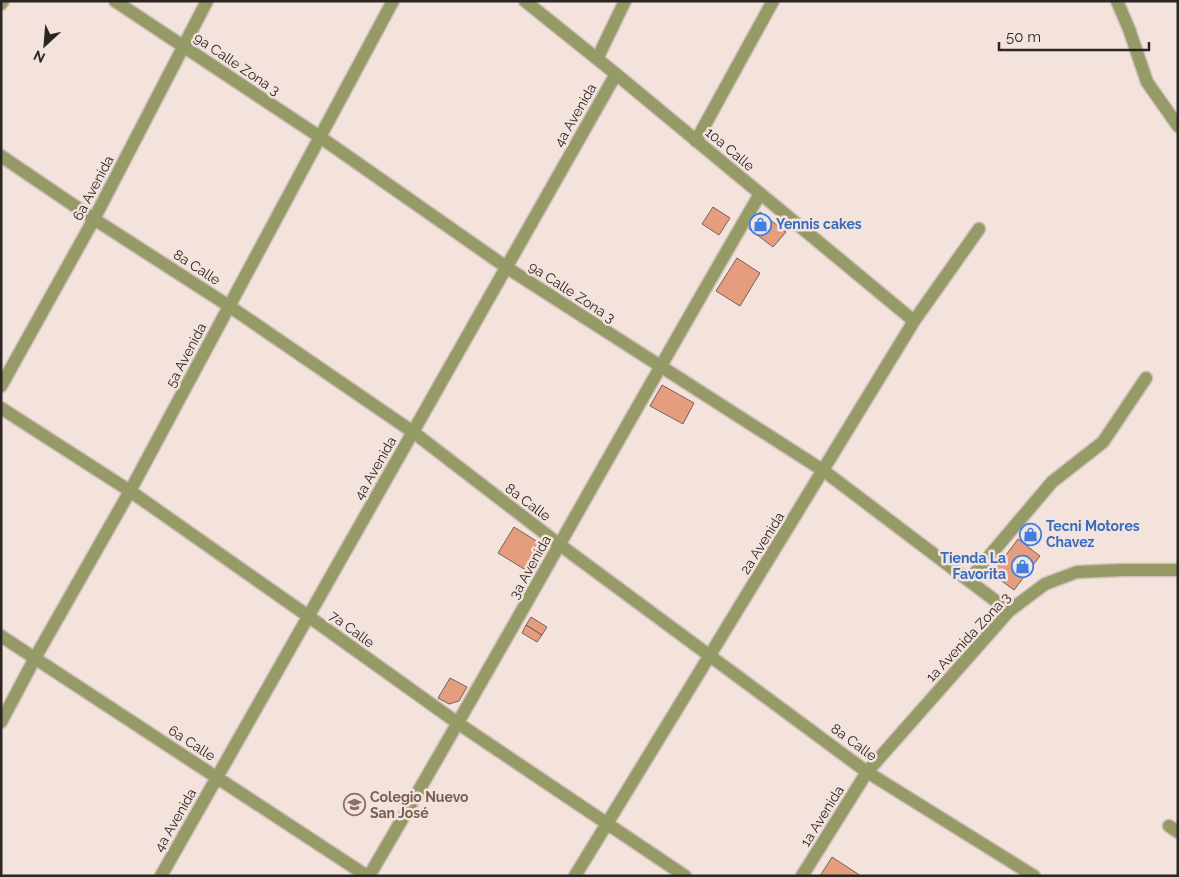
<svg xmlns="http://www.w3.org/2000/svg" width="1179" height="877" font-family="Raleway,sans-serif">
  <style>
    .building { fill: #e69d7d; stroke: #72645e }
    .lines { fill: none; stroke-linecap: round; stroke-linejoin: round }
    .minor-casing { stroke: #cfc1bb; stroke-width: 15 }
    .tertiary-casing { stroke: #cfc1bb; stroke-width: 15 }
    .minor { stroke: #959a66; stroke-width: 12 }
    .tertiary { stroke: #959a66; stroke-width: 12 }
    .labels { text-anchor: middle; stroke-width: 5; stroke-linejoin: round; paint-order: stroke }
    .street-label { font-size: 14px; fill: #2b2523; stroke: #f3e3dc }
    .shop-label { font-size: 14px; font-weight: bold; fill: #366cbe; stroke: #f3e3dc; text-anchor: start }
    .education-label { font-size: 14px; font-weight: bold; fill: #785e54; stroke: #f3e3dc; text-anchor: start }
  </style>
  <rect width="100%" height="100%" fill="#f3e3dc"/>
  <path class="building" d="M713 207 730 218 719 235 702 224Z
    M760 212 786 232 773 247 748 228Z
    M737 258 760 273 740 306 716 291Z
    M662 385 694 403 683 424 650 406Z
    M1030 523 1040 530 1030 545 1020 538Z
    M514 527 546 547 529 572 498 553Z
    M1018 539 1040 556 1014 590 992 574Z
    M531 617 547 627 542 635 526 625Z
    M526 625 542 635 537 642 522 633Z
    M450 678 467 687 459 701 449 704 438 698Z
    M832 857 861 876H820Z"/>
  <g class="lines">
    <defs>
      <path id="minor" d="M115 1 320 137 506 267 824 471 1009 611
        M525 1 616 74 914 321
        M1117 1 1129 29 1147 82 1178 126
        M1 4 3 1
        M597 59 625 1
        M696 141 773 1
        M1 156 94 219 229 306 413 432 560 545 867 772 1034 876
        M1 386 94 219 207 1
        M1 408 130 491 308 616 459 724 685 876
        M969 580 1052 482 1103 442 1146 378
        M1 636 367 876
        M1 722 35 658 130 491 393 1
        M1169 826 1178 832
        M161 876 616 74
        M369 876C502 650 628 420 760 194
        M575 876 914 321 979 229"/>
      <path id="tertiary" d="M802 876 867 772 1009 611 1045 584 1077 572 1123 570H1178"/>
    </defs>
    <use href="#minor" class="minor-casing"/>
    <use href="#tertiary" class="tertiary-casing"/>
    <use href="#minor" class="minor"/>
    <use href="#tertiary" class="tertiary"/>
  </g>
  <defs>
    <symbol id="shop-ring" viewBox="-11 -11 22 22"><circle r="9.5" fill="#f3e3dc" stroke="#3f7fe0" stroke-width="1.5"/><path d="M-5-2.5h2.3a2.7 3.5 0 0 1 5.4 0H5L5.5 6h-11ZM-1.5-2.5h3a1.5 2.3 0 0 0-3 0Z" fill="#3f7fe0"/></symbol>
    <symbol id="school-ring" viewBox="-11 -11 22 22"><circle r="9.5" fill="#f3e3dc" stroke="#8d6e63" stroke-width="1.5"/><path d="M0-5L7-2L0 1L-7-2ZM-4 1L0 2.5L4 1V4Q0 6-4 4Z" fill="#8d6e63"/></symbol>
  </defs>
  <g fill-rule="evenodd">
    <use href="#shop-ring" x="748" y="212" width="25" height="25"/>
    <use href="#shop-ring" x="1018" y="522" width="25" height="25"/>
    <use href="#shop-ring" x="1010" y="554" width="25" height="25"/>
    <use href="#school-ring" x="342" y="792" width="25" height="25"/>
  </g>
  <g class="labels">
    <g class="street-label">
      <text transform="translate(237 64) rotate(34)" y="5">9a Calle Zona 3</text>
      <text transform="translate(575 115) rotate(-60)" y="5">4a Avenida</text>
      <text transform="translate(730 149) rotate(40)" y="5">10a Calle</text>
      <text transform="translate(93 188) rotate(-62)" y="5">6a Avenida</text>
      <text transform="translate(197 267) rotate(33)" y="5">8a Calle</text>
      <text transform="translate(572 292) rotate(33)" y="5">9a Calle Zona 3</text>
      <text transform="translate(186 355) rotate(-62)" y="5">5a Avenida</text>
      <text transform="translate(375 468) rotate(-60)" y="5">4a Avenida</text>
      <text transform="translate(528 502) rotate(37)" y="5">8a Calle</text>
      <text transform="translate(762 543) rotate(-58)" y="5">2a Avenida</text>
      <text transform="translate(530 567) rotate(-61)" y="5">3a Avenida</text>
      <text transform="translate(352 629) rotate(36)" y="5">7a Calle</text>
      <text transform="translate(968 637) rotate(-47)" y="5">1a Avenida Zona 3</text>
      <text transform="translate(854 742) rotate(36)" y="5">8a Calle</text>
      <text transform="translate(192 743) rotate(33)" y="5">6a Calle</text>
      <text transform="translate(822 816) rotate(-58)" y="5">1a Avenida</text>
      <text transform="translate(175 820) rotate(-60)" y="5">4a Avenida</text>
    </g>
    <g class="shop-label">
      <text x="776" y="229">Yennis cakes</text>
      <text x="1046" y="531">Tecni Motores<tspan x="1046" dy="16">Chavez</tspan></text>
      <text x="1006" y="563" text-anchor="end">Tienda La<tspan x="1006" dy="16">Favorita</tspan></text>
    </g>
    <g class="education-label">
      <text x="370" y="802">Colegio Nuevo<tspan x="370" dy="16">San José</tspan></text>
    </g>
  </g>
  <rect width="1179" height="877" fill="none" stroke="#2b2523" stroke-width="5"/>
  <g transform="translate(45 45) rotate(206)" stroke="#f3e3dc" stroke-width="4" paint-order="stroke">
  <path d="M0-4L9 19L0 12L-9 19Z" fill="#2b2523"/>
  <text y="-8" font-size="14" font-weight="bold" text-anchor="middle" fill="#2b2523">N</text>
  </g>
  <path d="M999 42v8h150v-8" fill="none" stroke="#2b2523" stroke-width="2.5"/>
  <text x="1006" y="42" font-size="15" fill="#2b2523" stroke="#f3e3dc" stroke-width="4" paint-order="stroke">50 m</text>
</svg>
